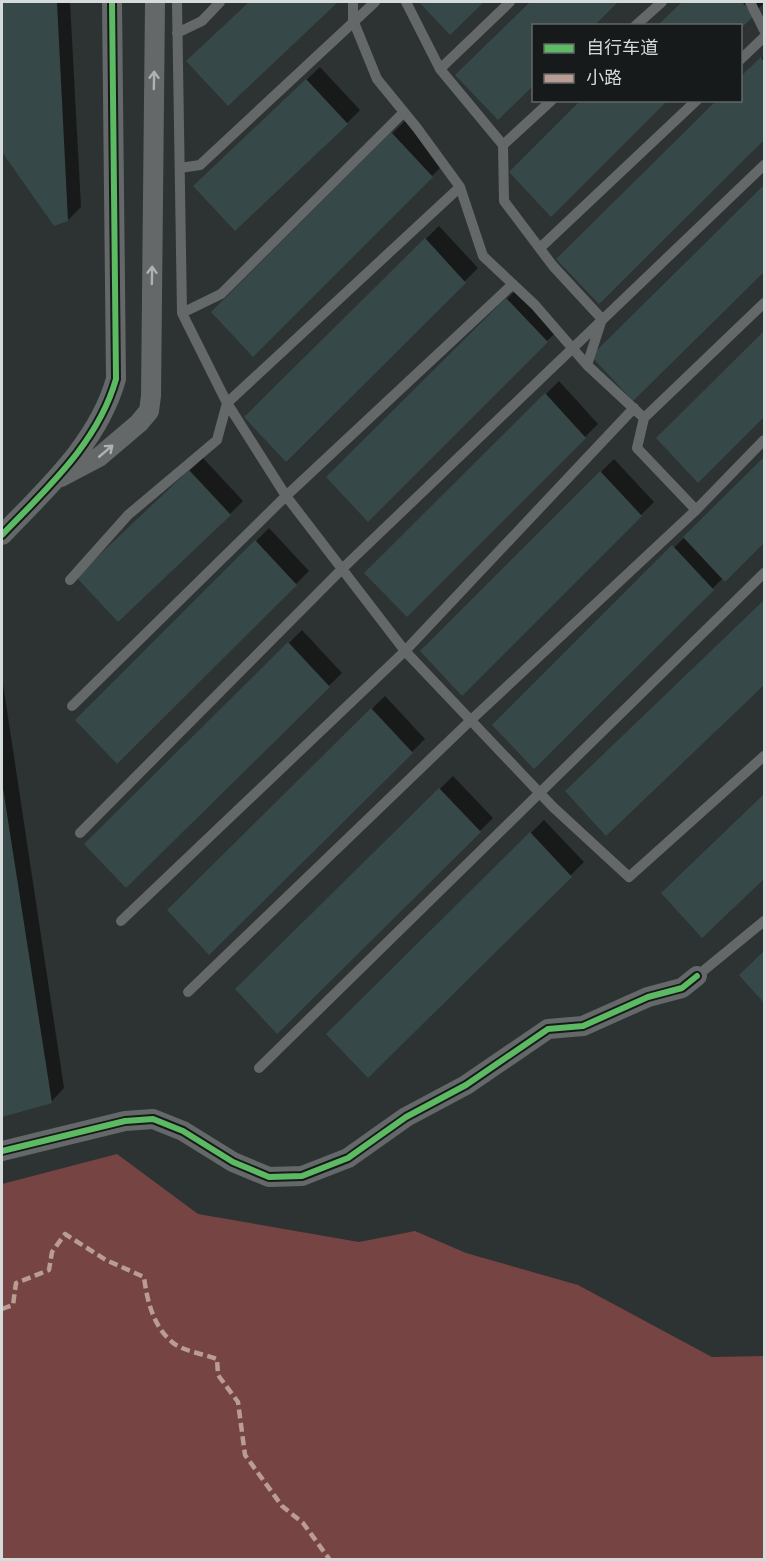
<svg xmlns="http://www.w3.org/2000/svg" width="766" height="1561" font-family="Signika,'Noto Sans SC',sans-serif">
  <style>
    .green { fill: #764442 }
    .shadow { fill: #0007 }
    .building { fill: #374849 }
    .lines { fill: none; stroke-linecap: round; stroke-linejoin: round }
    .service { stroke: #656868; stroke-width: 10 }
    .minor { stroke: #656868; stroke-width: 20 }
    .quiet { stroke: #b99d93; stroke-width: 4.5; stroke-dasharray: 9 4.5; stroke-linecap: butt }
    .cycleway-casing { stroke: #171a1a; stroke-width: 10 }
    .cycleway { stroke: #5cba63; stroke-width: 6 }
    .oneway { stroke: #aeb2b2 }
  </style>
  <rect width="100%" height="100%" fill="#2d3232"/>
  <path class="green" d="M117 1154 198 1214 359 1242 415 1231 466 1253 578 1285 712 1357 764 1356V1559H2V1184Z"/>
  <path class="shadow" d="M2 2H70L81 207 68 220 55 224 2 150Z
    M250 2H336L228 104 201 48Z
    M421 2H481L450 32Z
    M532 2H616L591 26H534L458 75Z
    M684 2H764V3L740 27 659 26Z
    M764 56V138L599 302 740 100V79Z
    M320 67 360 110 347 123 208 173Z
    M405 121 445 163 253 355 213 312Z
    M764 187V270L633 399 593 356Z
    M439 226 478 268 286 460 246 417Z
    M520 286 560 328 368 520 328 477Z
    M764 333V415L698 481 658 438Z
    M559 381 598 424 407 615 367 573Z
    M203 458 243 501 230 514 91 564Z
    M614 459 654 502 462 694 422 651Z
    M764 459V541L725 580 723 578 534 767 494 725Z
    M269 528 309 571 117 762 77 720Z
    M764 601V682L607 834 580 778Z
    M302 630 342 673 126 886 86 844Z
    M2 677 64 1088 51 1102 2 1116Z
    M385 696 425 739 209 952 169 910Z
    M453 776 493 818 277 1032 237 989Z
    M764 795V877L702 936 676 880Z
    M544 820 584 862 368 1076 328 1034Z
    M764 952V1001L741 975Z"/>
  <path class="building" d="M2 2H57L68 221 54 226 2 152Z
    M249 2H338L228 106 186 61Z
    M419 2H484L450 35Z
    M530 2H618L594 26H534V85L498 120 455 75Z
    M682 2H742L755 15 740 29V26H657Z
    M761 57 764 62V140L599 304 556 259 717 100H740V77Z
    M306 79 348 124 235 231 193 186Z
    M581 100H668L551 217 509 172Z
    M391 132 433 177 253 357 211 312Z
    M764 185V272L633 401 591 356Z
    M425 238 466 283 286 462 244 417Z
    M506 298 548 342 368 522 326 477Z
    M764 331V417L698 483 656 438Z
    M545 393 586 438 407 617 364 573Z
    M764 457V543L725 582 683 537Z
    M189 470 231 515 118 622 76 577Z
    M600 471 642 516 462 696 420 651Z
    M255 540 297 585 117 764 75 720Z
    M672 545 714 590 534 769 492 725Z
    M764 600V685L606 836 565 791Z
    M288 642 330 687 126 888 84 844Z
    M371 708 413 753 209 955 167 910Z
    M2 782 52 1103 2 1117Z
    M439 788 481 832 277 1034 235 989Z
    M764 794V879L702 938 661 893Z
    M530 832 572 877 368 1078 326 1034Z
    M764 951V1003L739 975Z"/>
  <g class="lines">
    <path class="service" d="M177 2 182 313 227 403 286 496 405 651 553 807 629 877 764 756
      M353 2V20L377 79 417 128 460 187 483 256 535 305 587 365
      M406 2 440 69 503 145 504 201 553 266 602 319 587 365 644 418 637 448 696 510
      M750 2 764 30
      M635 26 662 2
      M177 33 202 21 220 2
      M740 60 764 37
      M440 69 510 2
      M503 145 552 100
      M180 168 200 165 375 2
      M540 248 697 100
      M182 313 221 294 404 112
      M644 418 764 303
      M70 580 128 515 217 440 227 403 460 187
      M72 706 286 496 513 284
      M80 833 342 569 764 165
      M121 921 405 651 634 408
      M697 976 764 921
      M188 992 471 720 696 510 764 440
      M259 1068 764 573"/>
    <path class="minor" d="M61 477 99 457 139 423 149 411 151 396 155 2
      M2 535C46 489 98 443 116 379L112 2
      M2 1151 125 1121 153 1119 183 1131 233 1162 269 1177 302 1176 348 1158 406 1117 466 1085 548 1029 583 1026 648 997 682 988 697 976"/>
    <path class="quiet" d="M2 1309 13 1305 16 1283 49 1270 52 1252 65 1234 106 1260 144 1277C147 1300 153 1326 172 1342 182 1351 204 1354 217 1359L218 1375 238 1402 245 1455 282 1506 303 1523 330 1560"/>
    <defs>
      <path id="cycleway" d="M2 535C46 489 98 443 116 379L112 2
        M2 1151 125 1121 153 1119 183 1131 233 1162 269 1177 302 1176 348 1158 406 1117 466 1085 548 1029 583 1026 648 997 682 988 697 976"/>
    </defs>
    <use href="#cycleway" class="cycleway-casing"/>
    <use href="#cycleway" class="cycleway"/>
  </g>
  <defs><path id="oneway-shaft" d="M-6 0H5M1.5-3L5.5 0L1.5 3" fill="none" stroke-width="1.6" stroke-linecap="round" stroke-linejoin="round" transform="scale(1.5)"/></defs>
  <g class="oneway">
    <use href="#oneway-shaft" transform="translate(154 80) rotate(-89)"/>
    <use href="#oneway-shaft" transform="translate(152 275) rotate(-89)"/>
    <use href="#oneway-shaft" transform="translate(106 451) rotate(-40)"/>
  </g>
  <rect width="766" height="1561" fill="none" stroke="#d5dada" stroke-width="6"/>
  <rect x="532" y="24" width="210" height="78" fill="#171a1a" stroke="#636767" stroke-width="1.5"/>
  <rect x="544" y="44" width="30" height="9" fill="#5cba63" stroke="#636767" stroke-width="1.5"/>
  <text x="586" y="54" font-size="18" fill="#d5dada">自行车道</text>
  <rect x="544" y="74" width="30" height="9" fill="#b99d93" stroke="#636767" stroke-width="1.5"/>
  <text x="586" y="84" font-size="18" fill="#d5dada">小路</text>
</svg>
